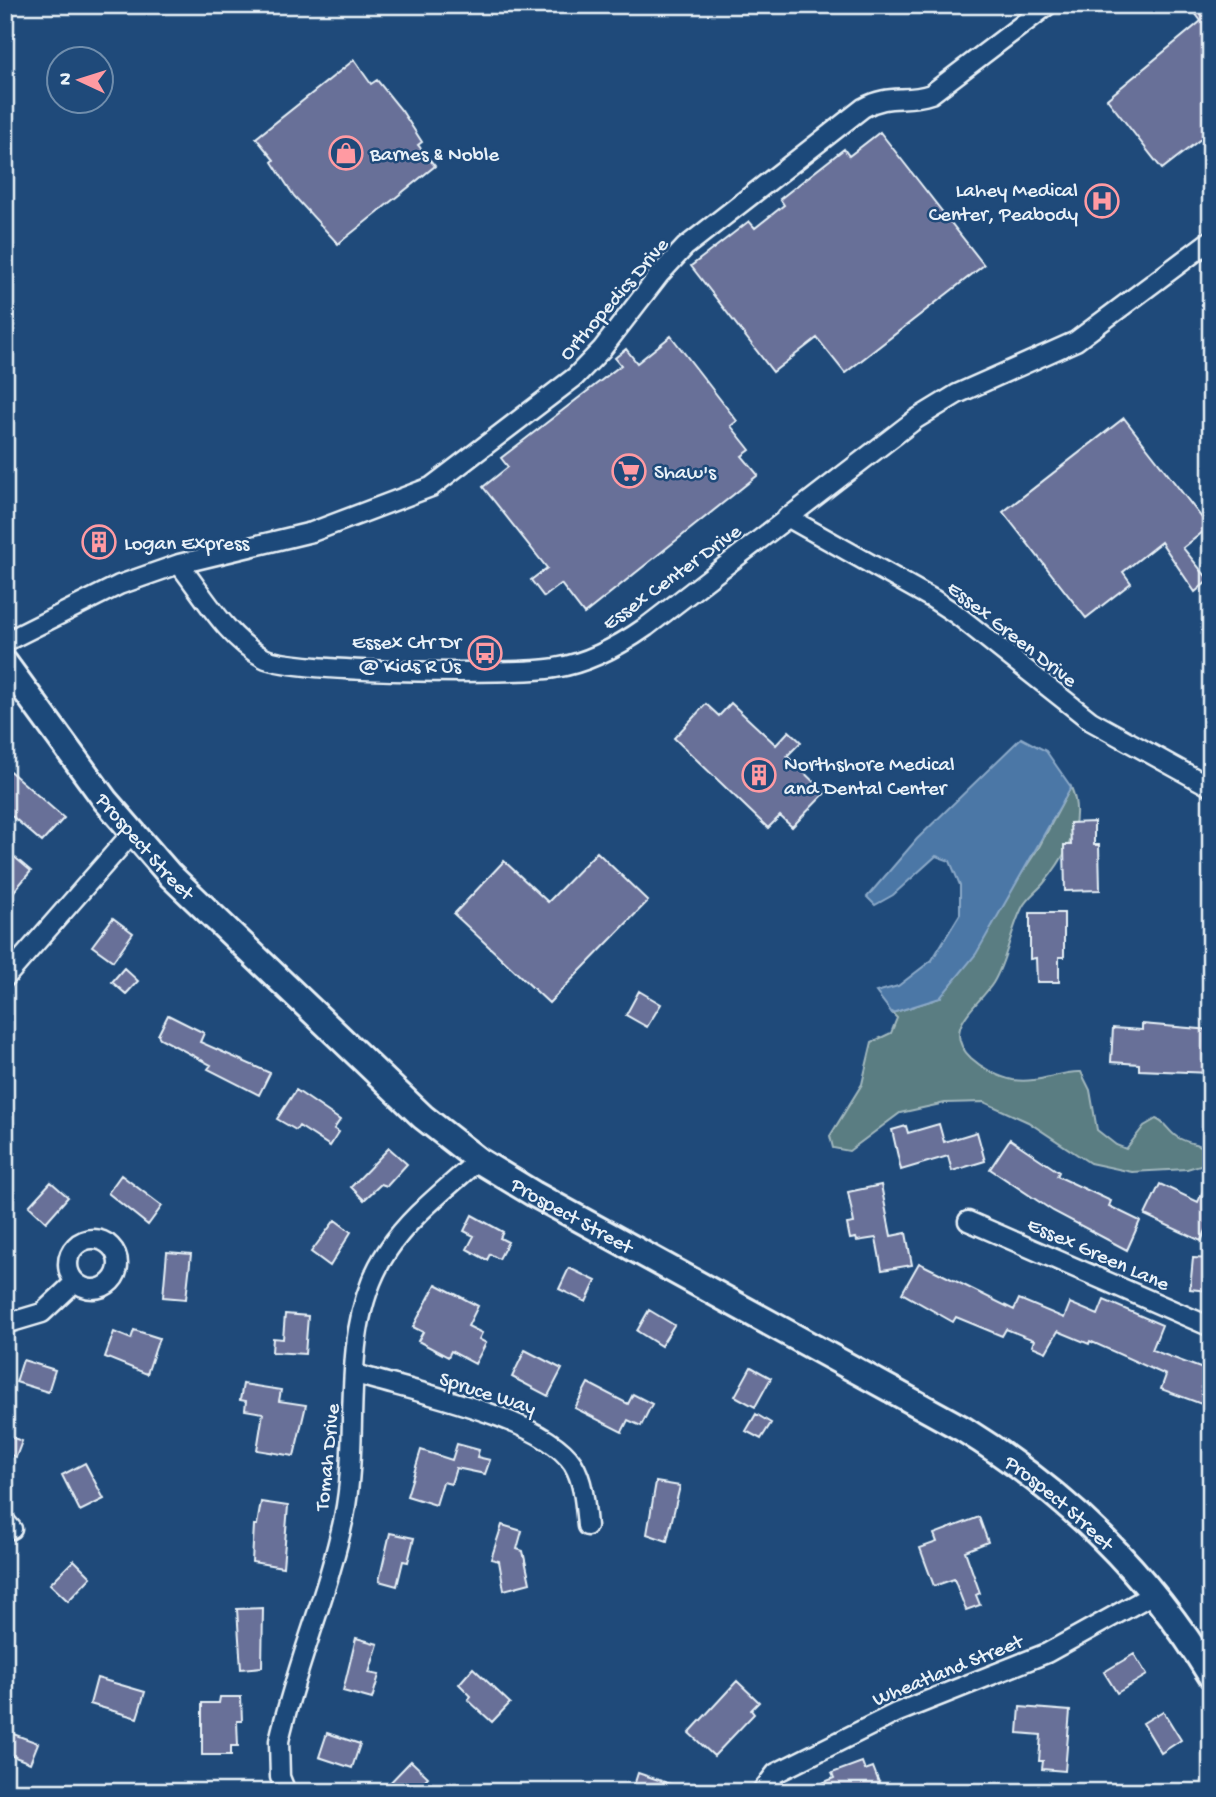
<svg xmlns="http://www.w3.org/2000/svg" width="1216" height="1797" font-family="'Gochi Hand',sans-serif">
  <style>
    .green { fill: #5a7d82; stroke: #a1b7bd; stroke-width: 2 }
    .water { fill: #4b77a6; stroke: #8aa8c7; stroke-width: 2 }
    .building { fill: #677098; stroke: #e8f1f8; stroke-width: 2 }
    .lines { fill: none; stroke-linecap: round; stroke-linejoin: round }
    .street-casing { stroke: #e8f1f8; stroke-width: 23 }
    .secondary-casing { stroke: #e8f1f8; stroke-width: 30 }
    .street { stroke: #1f4a7a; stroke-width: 18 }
    .secondary { stroke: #1f4a7a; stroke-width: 24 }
    .labels { text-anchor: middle; stroke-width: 5; stroke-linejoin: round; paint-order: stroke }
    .poi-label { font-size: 21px; fill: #e8f1f8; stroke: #1f4a7a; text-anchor: start }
    .street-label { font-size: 21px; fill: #e8f1f8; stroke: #1f4a7a }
  </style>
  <rect width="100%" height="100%" fill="#1f4a7a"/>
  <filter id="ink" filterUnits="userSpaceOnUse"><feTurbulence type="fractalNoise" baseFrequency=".0143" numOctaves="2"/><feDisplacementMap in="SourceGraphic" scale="14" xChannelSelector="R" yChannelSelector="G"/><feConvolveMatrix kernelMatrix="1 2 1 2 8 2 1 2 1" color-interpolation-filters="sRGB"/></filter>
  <g filter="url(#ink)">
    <path class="green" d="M1071 787C1086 822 1065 858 1043 884 1036 892 1026 899 1022 908 1010 932 1007 960 993 983 977 1008 940 1028 971 1058 982 1068 998 1077 1013 1080 1039 1084 1059 1071 1081 1072L1090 1090 1097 1130 1116 1145 1126 1149 1144 1126 1156 1119C1166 1123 1168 1131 1177 1137 1187 1143 1198 1144 1209 1149L1207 1163 1187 1169 1132 1172 1090 1163 1028 1122 984 1102 945 1103 900 1113 849 1151 833 1148 830 1136 862 1084 872 1042 891 1033 897 1018 892 1013 940 998 1039 847Z"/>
    <path class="water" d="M1021 738 1046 751 1071 787 976 954 940 998 892 1013 876 992 898 986 932 960 960 914V885L950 861 936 856 893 895 875 905 867 897 917 839Z"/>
    <path class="building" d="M1189 5H1211V131L1162 169 1107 99 1201 21Z
      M354 60 371 84 377 80 402 111 422 142 418 145 435 166 338 244 294 196 272 162 274 160 256 138Z
      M880 132 984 265 845 373 817 338 773 372 691 266 749 221 755 228 784 205 780 199 844 149 849 156Z
      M671 336 737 421 731 426 750 450 742 456 758 475 584 614 561 584 544 597 531 580 547 568 483 487 508 467 501 458 621 365 615 358 626 349 637 363Z
      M1124 418 1209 527 1183 548 1209 580 1195 592 1161 542 1123 572 1131 583 1086 618 1003 512Z
      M731 703 776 745 789 731 801 742 787 756 825 793 792 827 780 816 768 828 674 738 706 704 719 716Z
      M5 767 64 818 42 842 5 810Z
      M1094 822V845H1099L1100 890 1065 891 1064 845H1071L1070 823Z
      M5 849 31 871 5 902Z
      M597 852 648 901 549 1003 454 914 504 861 548 902Z
      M1030 913H1064V957H1059V982H1037L1036 958 1030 959Z
      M113 918 133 933 113 961 92 946Z
      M124 968 138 981 126 994 112 982Z
      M639 991 661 1004 647 1027 626 1015Z
      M168 1015 204 1033 200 1042 270 1073 259 1095 208 1069 211 1065 160 1038 158 1035Z
      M1142 1024 1211 1030V1073L1139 1070V1064L1111 1062 1113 1028 1142 1030Z
      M296 1090 340 1120 334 1129 339 1132 330 1146 299 1126 296 1130 277 1119Z
      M939 1124 944 1142 977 1132 985 1161 952 1171 948 1156 901 1170 892 1130 906 1126 908 1133Z
      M1010 1139 1059 1172 1057 1176 1111 1201 1109 1206 1140 1221 1127 1250 1053 1211 990 1169Z
      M389 1148 407 1164 387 1186 381 1184 364 1200 351 1187Z
      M1211 1174V1220L1201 1241 1145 1215 1160 1184 1198 1202Z
      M121 1175 162 1206 148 1225 108 1193Z
      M51 1182 68 1197 46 1222 29 1206Z
      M881 1185 891 1236 906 1233 912 1265 882 1270 876 1238 857 1241 856 1238 850 1239 847 1224 854 1223 848 1192Z
      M472 1215 503 1232 500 1238 508 1242 499 1259 490 1254 487 1260 467 1249 474 1236 464 1231Z
      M335 1220 351 1232 330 1266 311 1252Z
      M167 1252 191 1254 186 1299 163 1297Z
      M1193 1258 1211 1259 1208 1291 1190 1289Z
      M919 1263 1014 1310 1019 1299 1064 1318 1070 1303 1098 1315 1104 1300 1162 1325 1152 1350 1211 1372V1395L1207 1406 1161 1389 1166 1375 1090 1341 1089 1344 1058 1331 1046 1352 1032 1346 1034 1340 1006 1329 1002 1336 956 1317 953 1322 902 1293Z
      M569 1268 596 1281 586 1302 559 1289Z
      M436 1284 478 1306 468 1326 482 1333 479 1339 486 1343 475 1364 451 1351 448 1357 418 1341 423 1332 413 1327Z
      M649 1310 674 1325 661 1346 637 1331Z
      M285 1314 308 1316 305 1354 272 1352 273 1338 283 1339Z
      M134 1330 159 1338 147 1374 105 1357 114 1332 131 1339Z
      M525 1350 562 1369 548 1396 512 1377Z
      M23 1360 55 1370 48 1392 16 1382Z
      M751 1367 771 1378 755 1407 735 1396Z
      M588 1383 628 1404 633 1394 652 1404 641 1426 628 1420 622 1432 575 1408Z
      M243 1384 281 1390 279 1401 306 1405 294 1456 257 1450 263 1413 245 1410 246 1401 240 1400Z
      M756 1414 771 1423 761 1439 746 1431Z
      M5 1435 22 1441 16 1457 5 1453Z
      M457 1444 479 1450 477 1457 490 1460 485 1474 456 1468 451 1484 443 1482 436 1505 407 1496 421 1450 452 1460Z
      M85 1463 104 1499 80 1511 62 1475Z
      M656 1482 680 1486 667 1541 647 1534Z
      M261 1502 288 1506 283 1567 252 1562 254 1525H257Z
      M979 1517 988 1542 965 1551 980 1593 976 1595 980 1605 966 1610 954 1579 934 1586 920 1548 937 1542 934 1534Z
      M502 1525 522 1531 517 1549 523 1551 530 1583 504 1590 499 1561 491 1559Z
      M390 1533 414 1538 408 1562 403 1561 397 1586 379 1581Z
      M74 1560 91 1577 68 1601 50 1584Z
      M263 1608 262 1667 241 1669 237 1609Z
      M356 1638 378 1644 369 1673 379 1675 372 1699 343 1691Z
      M1134 1654 1147 1675 1117 1693 1104 1672Z
      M473 1668 510 1703 492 1722 468 1700 471 1696 459 1684Z
      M97 1678 145 1692 137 1718 90 1704Z
      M737 1681 759 1702 751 1710 754 1714 714 1756 689 1733Z
      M220 1697H241L242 1721H237L238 1746H231V1755H202V1703H219Z
      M1020 1707 1070 1711 1065 1771 1042 1769 1043 1761H1039L1041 1735 1018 1733Z
      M1163 1711 1181 1740 1161 1753 1143 1723Z
      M5 1731 38 1743 30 1763 5 1753Z
      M327 1733 360 1744 352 1768 319 1757Z
      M411 1761 428 1777 414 1792H381Z
      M862 1762 865 1770 873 1767 880 1785 869 1789V1792H802L834 1778 832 1773Z
      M638 1773 685 1789V1792H632Z"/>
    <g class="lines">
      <defs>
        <path id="street" d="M787 517 933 599 956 614 1091 721 1211 787
          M179 564C204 596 227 638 264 658 292 673 516 675 555 668 588 663 619 646 646 627L916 419 957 394 1076 341 1211 240
          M5 642 119 585 179 564 312 532 431 487 575 377 602 349 659 275 685 247 863 108C889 93 905 103 931 94L1048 5
          M5 978 132 833
          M968 1221 1211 1327
          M68 1264a25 25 0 1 1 50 0a25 25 0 1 1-50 0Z
          M5 1324 42 1313 75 1282
          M356 1374C410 1391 543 1417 573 1464 584 1482 585 1505 587 1526
          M5 1521 12 1529
          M286 1792 280 1777 279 1741C296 1665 328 1594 344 1517 362 1429 336 1327 388 1250 411 1215 448 1188 478 1160
          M761 1792 776 1773 896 1713 1047 1653 1155 1593"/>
        <g id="secondary">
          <path id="s1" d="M5 663 105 800 170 875 423 1117 478 1160 534 1194 963 1429C1066 1493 1148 1572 1211 1676"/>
        </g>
      </defs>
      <use href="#street" class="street-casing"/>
      <use href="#secondary" class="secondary-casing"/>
      <use href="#street" class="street"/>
      <use href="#secondary" class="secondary"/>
    </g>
  </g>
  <defs>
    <symbol id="shop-ring" viewBox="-11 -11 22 22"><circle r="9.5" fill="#1f4a7a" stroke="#ff9aa2" stroke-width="1.5"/><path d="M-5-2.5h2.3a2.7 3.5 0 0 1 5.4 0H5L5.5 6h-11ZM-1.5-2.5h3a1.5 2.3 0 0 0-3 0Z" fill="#ff9aa2"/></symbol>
    <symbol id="hospital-ring" viewBox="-11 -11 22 22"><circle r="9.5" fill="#1f4a7a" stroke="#ff9aa2" stroke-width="1.5"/><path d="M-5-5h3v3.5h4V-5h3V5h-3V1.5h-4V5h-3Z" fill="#ff9aa2"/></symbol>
    <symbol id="supermarket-ring" viewBox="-11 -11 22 22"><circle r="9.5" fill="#1f4a7a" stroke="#ff9aa2" stroke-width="1.5"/><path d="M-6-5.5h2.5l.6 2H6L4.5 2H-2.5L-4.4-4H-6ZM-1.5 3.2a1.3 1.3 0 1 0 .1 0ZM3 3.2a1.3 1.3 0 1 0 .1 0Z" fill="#ff9aa2"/></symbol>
    <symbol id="building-ring" viewBox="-11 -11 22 22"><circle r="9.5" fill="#1f4a7a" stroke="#ff9aa2" stroke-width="1.5"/><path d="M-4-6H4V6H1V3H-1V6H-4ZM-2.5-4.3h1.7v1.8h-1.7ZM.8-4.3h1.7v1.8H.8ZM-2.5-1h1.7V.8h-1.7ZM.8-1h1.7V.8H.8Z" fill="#ff9aa2"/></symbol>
    <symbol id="bus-ring" viewBox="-11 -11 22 22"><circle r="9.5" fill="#1f4a7a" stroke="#ff9aa2" stroke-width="1.5"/><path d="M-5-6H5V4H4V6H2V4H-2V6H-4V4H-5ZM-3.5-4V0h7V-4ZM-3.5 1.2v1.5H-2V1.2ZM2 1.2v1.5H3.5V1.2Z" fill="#ff9aa2"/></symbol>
  </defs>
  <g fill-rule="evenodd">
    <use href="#shop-ring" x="327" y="134" width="38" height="38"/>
    <use href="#hospital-ring" x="1083" y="182" width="38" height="38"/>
    <use href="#supermarket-ring" x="610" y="452" width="38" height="38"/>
    <use href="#building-ring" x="80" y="523" width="38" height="38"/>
    <use href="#bus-ring" x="466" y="634" width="38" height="38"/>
    <use href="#building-ring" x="740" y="756" width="38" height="38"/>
  </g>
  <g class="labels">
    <g class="poi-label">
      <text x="370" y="160">Barnes &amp; Noble</text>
      <text x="1078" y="196" text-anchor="end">Lahey Medical<tspan x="1078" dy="24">Center, Peabody</tspan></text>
      <text x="654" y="478">Shaw's</text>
      <text x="124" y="549">Logan Express</text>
      <text x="461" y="648" text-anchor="end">Essex Ctr Dr<tspan x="461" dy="24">@ Kids R Us</tspan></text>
      <text x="784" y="770">Northshore Medical<tspan x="784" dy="24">and Dental Center</tspan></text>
    </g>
    <g class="street-label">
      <text transform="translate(613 298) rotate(-49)" y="7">Orthopedics Drive</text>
      <text transform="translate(671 576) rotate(-36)" y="7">Essex Center Drive</text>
      <text transform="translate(1013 633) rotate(38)" y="7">Essex Green Drive</text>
      <text dy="7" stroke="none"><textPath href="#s1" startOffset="231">Prospect Street</textPath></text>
      <text dy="7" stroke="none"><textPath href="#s1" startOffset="798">Prospect Street</textPath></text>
      <text transform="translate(1099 1253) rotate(24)" y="7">Essex Green Lane</text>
      <text transform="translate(488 1392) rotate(18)" y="7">Spruce Way</text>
      <text transform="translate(326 1457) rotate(-84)" y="7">Tomah Drive</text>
      <text dy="7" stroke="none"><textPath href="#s1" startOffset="1365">Prospect Street</textPath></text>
      <text transform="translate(947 1669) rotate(-22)" y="7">Wheatland Street</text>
    </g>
  </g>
  <rect width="1216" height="1797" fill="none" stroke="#1f4a7a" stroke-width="28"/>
  <rect x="14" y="14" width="1188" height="1769" fill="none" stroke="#e8f1f8" stroke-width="2.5" filter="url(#ink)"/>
  <g transform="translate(80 80) rotate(274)"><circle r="33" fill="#1f4a7a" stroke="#6f8dac" stroke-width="2"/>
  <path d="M0-5L12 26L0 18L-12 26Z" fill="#ff9aa2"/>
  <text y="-10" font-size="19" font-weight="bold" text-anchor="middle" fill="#e8f1f8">N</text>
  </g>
</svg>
